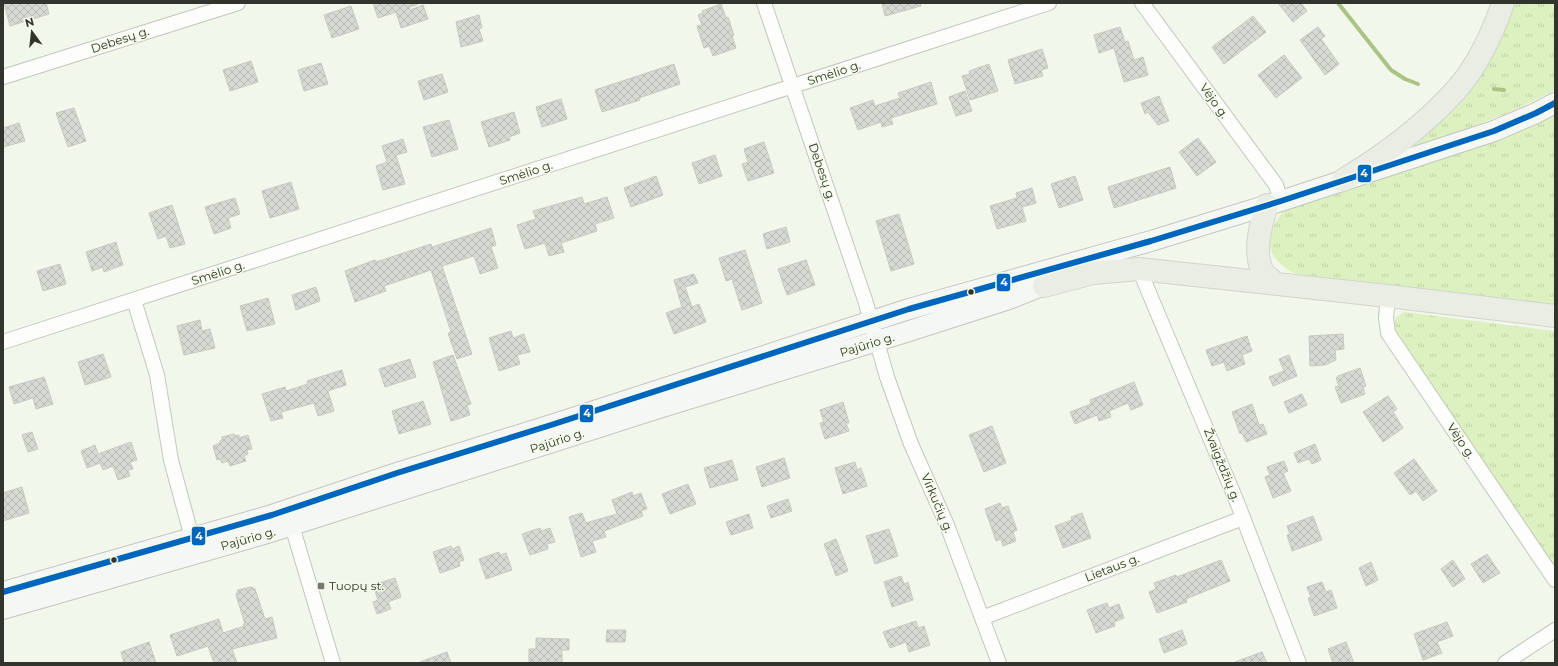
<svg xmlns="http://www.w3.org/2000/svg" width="1558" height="666" font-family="Montserrat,sans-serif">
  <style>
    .grass { fill: url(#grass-tufts) }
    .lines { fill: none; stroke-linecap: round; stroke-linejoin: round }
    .stream { stroke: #abc483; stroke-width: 4 }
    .building { fill: url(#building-cross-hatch); stroke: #c5c9c1 }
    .minor-casing { stroke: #c2c6bd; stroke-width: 16 }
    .secondary-casing { stroke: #c2c6bd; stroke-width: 22 }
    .trunk-casing { stroke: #d1d3ce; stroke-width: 24 }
    .minor { stroke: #fdfefc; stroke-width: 14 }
    .secondary { stroke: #f5f7f4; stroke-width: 20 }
    .trunk { stroke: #eaede4; stroke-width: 22 }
    .bus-1-casing { stroke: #f3fce8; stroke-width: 9 }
    .bus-1 { stroke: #0065bd; stroke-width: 6 }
    .bus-dot { fill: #31352d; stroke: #f3fce8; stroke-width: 1.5 }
    .poi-dot { fill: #757970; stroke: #f3fce8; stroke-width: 1.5 }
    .labels { text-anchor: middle; stroke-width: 3; stroke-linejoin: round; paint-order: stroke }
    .street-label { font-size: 12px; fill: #31352d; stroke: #f3fce8 }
    .poi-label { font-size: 12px; fill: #31352d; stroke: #f3fce8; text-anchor: start }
    .line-badge { stroke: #f3fce8; stroke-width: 1.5 }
    .badge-label { font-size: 11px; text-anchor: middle; font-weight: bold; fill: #fff }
  </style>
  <defs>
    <pattern id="grass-tufts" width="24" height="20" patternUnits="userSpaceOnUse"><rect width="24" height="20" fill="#ddf1c0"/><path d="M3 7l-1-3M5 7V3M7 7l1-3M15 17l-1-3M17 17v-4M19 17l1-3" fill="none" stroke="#becfa5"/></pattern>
    <pattern id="building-cross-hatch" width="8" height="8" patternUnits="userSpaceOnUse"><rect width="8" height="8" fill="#d6dad2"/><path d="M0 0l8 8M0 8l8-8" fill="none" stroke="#b8bcb5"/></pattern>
  </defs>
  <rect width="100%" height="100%" fill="#f2f7ec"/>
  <path class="grass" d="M1513 3H1555V90L1506 114 1398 154Z
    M1555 112V307L1300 276C1264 260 1262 238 1285 208Z
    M1404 312 1555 331V571L1393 327 1396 317Z"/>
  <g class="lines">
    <path class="stream" d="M1338 3 1391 70 1405 79 1418 84
      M1494 89 1504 90"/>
  </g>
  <path class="building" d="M4 3H46L49 14 10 26Z
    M373 3H416L417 5 409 7 410 10 423 5 428 19 401 28 396 12 378 18Z
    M882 3H920L921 6 885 16Z
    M1278 3H1301L1307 11 1293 22Z
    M721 4 726 18 728 17 734 35 732 36 736 48 713 56 709 46 704 48 697 26 702 25 698 15 703 13 702 11Z
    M351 6 359 29 332 38 324 15Z
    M479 15 482 28 479 29 483 41 461 47 456 22Z
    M1253 16 1266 32 1224 64 1212 47Z
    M1120 27 1125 42 1128 41 1134 60 1143 57 1148 75 1124 82 1114 48 1099 53 1094 35Z
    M1318 27 1325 36 1321 39 1339 64 1325 75 1300 40Z
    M1042 49 1048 68 1041 70 1043 76 1015 84 1008 60Z
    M1284 55 1302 78 1276 98 1258 75Z
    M251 61 258 82 230 91 223 70Z
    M321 63 328 84 304 91 298 70Z
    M674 64 680 84 639 98 640 100 602 112 595 90Z
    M989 64 998 91 970 100 962 76 970 74 969 71Z
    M442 74 448 92 424 100 418 81Z
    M931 82 937 104 891 118 893 124 882 127 881 122 858 130 850 108 873 100 875 106 900 98 898 93Z
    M965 91 972 111 956 116 949 97Z
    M1159 96 1169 121 1158 125 1148 112 1145 114 1141 103Z
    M561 99 567 119 542 127 536 107Z
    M74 108 86 141 68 147 56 113Z
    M514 112 520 133 509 137 510 140 489 147 481 122Z
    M449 120 458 149 432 157 423 127Z
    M19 123 25 141 3 147V128Z
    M1198 138 1216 162 1197 176 1179 152Z
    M403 139 407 152 396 155 405 184 383 190 376 166 387 162 382 146Z
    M764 142 774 173 748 181 742 164 748 162 744 149Z
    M715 155 722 176 699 184 692 163Z
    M1170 167 1176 188 1114 208 1108 187Z
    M656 176 663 195 631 207 624 188Z
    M1075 176 1083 200 1059 208 1051 184Z
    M291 182 299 209 270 218 262 191Z
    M1032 188 1036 203 1022 207 1026 221 997 229 990 206 1017 198 1016 193Z
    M582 197 584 204 607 197 614 218 595 224 597 231 561 243 564 252 549 256 545 243 525 249 517 225 536 219 533 211Z
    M235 198 240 214 228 218 231 228 214 234 205 207Z
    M172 205 185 244 170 248 166 236 158 239 149 213Z
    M899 214 914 264 891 271 876 221Z
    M786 227 790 242 767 249 763 234Z
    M491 228 496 245 491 247 498 268 480 274 474 256 442 266 472 354 457 359 448 333 451 332 431 270 384 286 386 291 355 302 345 271 375 260 376 262 431 244 432 247Z
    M116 242 123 265 104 272 103 267 92 271 86 252Z
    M745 250 762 303 742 310 732 279 726 281 719 258Z
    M806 260 815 285 787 295 778 269Z
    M60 264 66 284 43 291 37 271Z
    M694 274 698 283 685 287 692 307 699 304 706 322 674 334 666 313 682 307 674 280Z
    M316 287 320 301 296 310 292 295Z
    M268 298 275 324 247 331 240 306Z
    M200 320 202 331 210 329 215 348 184 355 177 326Z
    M511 331 513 338 524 334 530 352 517 355 520 364 499 371 489 338Z
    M1343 334 1344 349 1335 350 1336 360 1325 365 1310 366 1309 336Z
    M1247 336 1252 351 1242 355 1245 364 1227 371 1224 362 1212 366 1206 350Z
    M103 354 111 377 85 385 78 362Z
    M453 355 471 404 467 405 470 415 451 421 433 362Z
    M1289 355 1297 376 1273 386 1269 377 1284 371 1279 359Z
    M410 359 416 377 385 387 379 369Z
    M1360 368 1366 386 1363 387 1365 394 1341 403 1335 387 1339 386 1336 378 1338 377V376Z
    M342 370 346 385 328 391 334 411 318 416 314 403 281 412 283 418 271 421 262 394 285 387 286 391 308 384 307 381Z
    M44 377 53 404 36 409 33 398 14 404 9 387Z
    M1134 382 1143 405 1131 410 1128 403 1109 411 1111 417 1099 421 1097 415 1075 424 1070 412 1091 404 1090 400Z
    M1302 394 1307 405 1289 413 1284 402Z
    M1388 396 1397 409 1393 412 1403 428 1383 442 1363 412Z
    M423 401 431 424 399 434 392 411Z
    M843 402 849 423H846L849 431 825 439 820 423 824 422 820 410Z
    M1252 404 1259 425 1263 424 1267 434 1246 442 1242 433 1240 434 1232 412Z
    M992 426 1006 463 984 472 969 435Z
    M32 432 38 449 28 452 22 435Z
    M234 434 235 436 239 435V438L248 435 252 449 247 450 248 454 244 456 246 461 230 466 228 461 222 463 220 459 217 460 213 446 220 443V441L222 440V437Z
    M131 442 137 460 130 462 133 469 128 470 130 476 118 480 113 466 103 470 100 463 87 468 81 451 95 445 98 454Z
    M1315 444 1321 460 1312 464 1309 459 1298 463 1294 453Z
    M784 458 790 478 762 487 756 467Z
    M1414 459 1437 491 1423 501 1416 491 1410 495 1394 473Z
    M732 460 738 480 710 488 704 468Z
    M1284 461 1288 471 1283 473 1291 491 1273 498 1265 477 1270 475 1267 467Z
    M855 462 857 470 861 468 867 486 843 494 835 468Z
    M688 484 696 504 670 514 662 494Z
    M22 487 29 513 3 521V493Z
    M632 492 633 496 641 493 647 509 641 511 643 516 604 531 606 537 592 541 596 552 581 557 569 517 582 513 586 523 617 514 612 500Z
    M788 499 792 511 771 518 767 506Z
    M1000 503 1002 508 1008 506 1017 530 1013 532 1016 541 1003 546 1001 539 996 541 985 509Z
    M1082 513 1091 538 1063 548 1055 526 1072 520 1071 517Z
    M749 514 753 528 731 535 726 522Z
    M1313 516 1322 540 1292 551 1287 535 1290 534 1287 526Z
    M540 528 541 531 550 528 555 542 547 544 548 549 530 555 522 534Z
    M889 529 898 556 875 564 866 536Z
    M836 539 848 571 836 576 824 544Z
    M451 546 452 549 459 546 464 560 459 562 460 566 440 573 433 552Z
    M499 552 500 555 506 553 512 570 486 579 479 559Z
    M1487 554 1500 573 1483 583 1471 564Z
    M1221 560 1230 581 1186 599 1187 602 1157 613 1149 592 1156 589 1154 583 1176 575 1177 577Z
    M1453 560 1465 579 1453 587 1441 569Z
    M1371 562 1378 580 1366 586 1359 568Z
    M901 576 904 584 908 582 913 600 892 607 884 582Z
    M395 578 401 597 388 602 391 609 377 614 373 602 378 600 373 585Z
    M1322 582 1326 592 1331 590 1337 608 1314 616 1308 598 1311 597 1307 587Z
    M251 587 255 589 265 619 272 617 277 638 232 649 237 663H214L208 646 177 656 170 635 219 619 223 633 244 626 243 624H245L236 595 238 590Z
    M1107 603 1109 608 1119 604 1124 618 1114 622 1115 626 1096 633 1087 610Z
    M916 621 918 628 924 626 930 645 909 652 906 642 890 648 883 632Z
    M1447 622 1453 636 1437 642 1442 653 1423 660 1414 634Z
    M607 630H626L625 642H606Z
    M1182 630 1187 644 1164 653 1159 639Z
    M536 638 569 639V650H562V663H529V649H536Z
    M149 642 156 663H124L121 652Z
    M1346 642 1354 663H1333L1328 649Z
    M447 652 451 663H420V662Z
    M1262 652 1267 663H1235V662Z"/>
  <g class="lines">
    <defs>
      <path id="minor" d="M764 3 865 300 887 377 911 444 947 525 999 663
        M1142 3 1276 185 1281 201
        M3 77 238 3
        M1139 269 1237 502 1299 663
        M1388 296 1386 318 1388 333 1555 580
        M134 300 157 375 171 460 192 538
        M3 342 1049 3
        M292 526 333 663
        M982 618 1243 518
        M1505 663 1555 630"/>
      <path id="secondary" d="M3 592 272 515 397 473 551 425 909 309 1151 241 1281 201 1494 131 1536 113 1555 103
        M3 609 264 534 659 408 903 333 1009 299 1059 279"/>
      <path id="trunk" d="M1343 180C1385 155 1424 126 1457 89 1478 65 1493 32 1503 3
        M1267 205C1261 224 1254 248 1261 268 1262 273 1270 278 1273 282
        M1044 286 1093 273 1139 269 1388 296 1555 316"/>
    </defs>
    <use href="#minor" class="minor-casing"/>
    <use href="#secondary" class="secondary-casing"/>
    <use href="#trunk" class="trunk-casing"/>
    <use href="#minor" class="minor"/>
    <use href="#secondary" class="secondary"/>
    <use href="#trunk" class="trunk"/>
    <defs>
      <path id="bus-1" d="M3 592 272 515 397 473 551 425 909 309 1151 241 1281 201 1494 131 1536 113 1555 103"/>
    </defs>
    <use href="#bus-1" class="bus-1-casing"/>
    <use href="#bus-1" class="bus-1"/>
  </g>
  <g class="bus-dot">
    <circle cx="971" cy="292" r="3.5"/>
    <circle cx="114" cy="560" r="3.5"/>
  </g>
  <rect class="poi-dot" x="317" y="582" width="8" height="8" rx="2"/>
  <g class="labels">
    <g class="street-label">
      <text transform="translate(120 40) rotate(-18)" y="4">Debesų g.</text>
      <text transform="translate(834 73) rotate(-18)" y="4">Smėlio g.</text>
      <text transform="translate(1214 101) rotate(54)" y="4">Vėjo g.</text>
      <text transform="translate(822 172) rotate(71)" y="4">Debesų g.</text>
      <text transform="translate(526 173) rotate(-18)" y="4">Smėlio g.</text>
      <text transform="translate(218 273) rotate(-18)" y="4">Smėlio g.</text>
      <text transform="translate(867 345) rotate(-17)" y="4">Pajūrio g.</text>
      <text transform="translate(557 441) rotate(-18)" y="4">Pajūrio g.</text>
      <text transform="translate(1461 441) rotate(56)" y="4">Vėjo g.</text>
      <text transform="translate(1222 465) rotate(68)" y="4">Žvaigždžių g.</text>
      <text transform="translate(937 503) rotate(67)" y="4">Virkučių g.</text>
      <text transform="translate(248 539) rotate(-16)" y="4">Pajūrio g.</text>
      <text transform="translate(1112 568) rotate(-21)" y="4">Lietaus g.</text>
    </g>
    <g class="poi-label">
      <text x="329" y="590">Tuopų st.</text>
    </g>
  </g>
  <g class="line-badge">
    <rect x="1357" y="164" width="15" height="19" rx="4" fill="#0065bd"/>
    <rect x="996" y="273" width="15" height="19" rx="4" fill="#0065bd"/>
    <rect x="579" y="404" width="15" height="19" rx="4" fill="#0065bd"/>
    <rect x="191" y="526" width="15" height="20" rx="4" fill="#0065bd"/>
  </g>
  <g class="badge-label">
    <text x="1364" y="177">4</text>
    <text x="1004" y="286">4</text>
    <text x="587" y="417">4</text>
    <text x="199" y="540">4</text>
  </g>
  <rect width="1558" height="666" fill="none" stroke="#31352d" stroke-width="8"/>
  <g transform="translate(32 32) rotate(345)" stroke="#f3fce8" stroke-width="3" paint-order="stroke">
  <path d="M0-3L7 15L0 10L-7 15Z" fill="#31352d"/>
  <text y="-6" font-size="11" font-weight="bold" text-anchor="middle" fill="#31352d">N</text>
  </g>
</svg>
